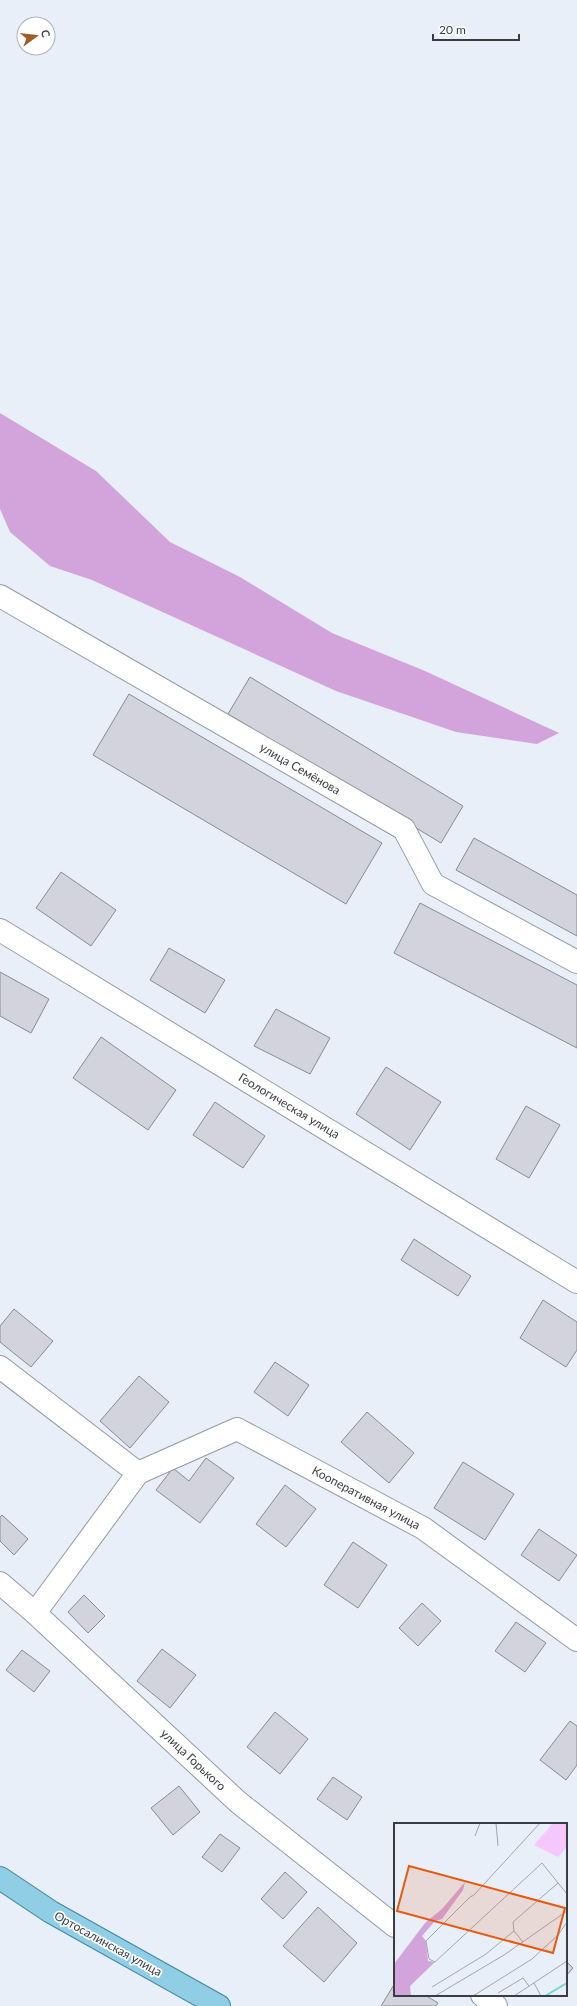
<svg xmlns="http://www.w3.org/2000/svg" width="577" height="2006" font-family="Lato,sans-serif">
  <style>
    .forest { fill: #d3a4dc }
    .building { fill: #d3d3de; stroke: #8a8a94 }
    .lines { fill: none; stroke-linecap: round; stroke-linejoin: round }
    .minor-casing { stroke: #949aa3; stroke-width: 24 }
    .primary-casing { stroke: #41869f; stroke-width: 24 }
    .minor { stroke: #fff; stroke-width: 22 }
    .primary { stroke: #8fcee4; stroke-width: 22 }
    .labels { text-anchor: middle; stroke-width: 3.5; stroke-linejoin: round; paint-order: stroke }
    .street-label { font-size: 12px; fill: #393c40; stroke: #fff }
    .inset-river { fill: none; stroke: #73d6d2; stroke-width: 2 }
    .inset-road { fill: none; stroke: #a2a7af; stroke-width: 1 }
    .view { fill: #e8590c; fill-opacity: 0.15; stroke: #e8590c; stroke-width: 2 }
    .inset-edge { fill: none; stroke: #393c40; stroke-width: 2 }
  </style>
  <rect width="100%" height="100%" fill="#e8eff9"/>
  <path class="forest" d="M0 413 96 471 170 542 240 577 332 633 425 671 559 733 537 744 456 732 336 691 92 580 50 566 10 532 0 509Z"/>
  <path class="building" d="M250 677 463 806 441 843 228 714Z
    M129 694 382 843 346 904 93 755Z
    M474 838 577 895V936L456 870Z
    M61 872 116 910 91 946 36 908Z
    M420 903 577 985V1048L394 953Z
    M169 948 225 980 205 1013 150 980Z
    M0 972 49 999 31 1033 0 1016Z
    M276 1009 330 1038 310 1074 254 1046Z
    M101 1037 176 1090 148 1130 73 1078Z
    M386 1067 441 1102 410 1150 356 1114Z
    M215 1102 265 1136 243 1168 193 1135Z
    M526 1106 560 1125 529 1178 496 1159Z
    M414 1239 471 1276 458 1296 401 1260Z
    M543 1300 577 1322V1350L566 1367 520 1338Z
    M14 1309 53 1341 31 1367 0 1342V1326Z
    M275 1362 309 1385 288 1416 254 1392Z
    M139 1376 169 1402 130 1448 100 1421Z
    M367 1412 414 1453 389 1483 341 1442Z
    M206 1458 234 1478 200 1523 156 1490 173 1468 189 1481Z
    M463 1462 514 1494 485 1540 434 1508Z
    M285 1485 316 1509 286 1547 256 1524Z
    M2 1515 28 1539 14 1555 0 1541V1517Z
    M539 1529 577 1555 559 1581 521 1555Z
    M353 1542 387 1565 358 1608 324 1585Z
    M84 1595 105 1616 88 1633 68 1612Z
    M422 1603 441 1621 418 1646 399 1628Z
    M516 1622 546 1643 525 1672 495 1651Z
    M162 1649 196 1675 170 1708 137 1681Z
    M22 1650 50 1671 34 1692 6 1670Z
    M275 1712 308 1739 280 1774 247 1747Z
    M570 1721 577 1726V1765L566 1780 540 1760Z
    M333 1777 362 1797 347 1820 317 1799Z
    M179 1786 200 1812 173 1835 151 1808Z
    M220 1834 240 1848 222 1872 202 1857Z
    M285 1872 307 1892 283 1919 261 1899Z
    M318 1907 357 1943 324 1982 283 1946Z
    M566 1961 573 1968 566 1976Z
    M395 1983V1995H425L438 2003 436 2006H381Z"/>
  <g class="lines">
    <defs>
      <path id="minor" d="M0 596 404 829 433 884 577 962
        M0 930 577 1282
        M0 1367 138 1473
        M0 1583 35 1613 238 1802 395 1926
        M35 1613 138 1473 237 1429 423 1528 577 1640
        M482 1995 496 2006"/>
      <path id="primary" d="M0 1878 51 1912 219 2006"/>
    </defs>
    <use href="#minor" class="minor-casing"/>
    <use href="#primary" class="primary-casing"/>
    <use href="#minor" class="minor"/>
    <use href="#primary" class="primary"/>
  </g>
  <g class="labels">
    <g class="street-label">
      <text transform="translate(300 769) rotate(30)" y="4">улица Семёнова</text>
      <text transform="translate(289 1106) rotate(31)" y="4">Геологическая улица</text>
      <text transform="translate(366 1498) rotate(28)" y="4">Кооперативная улица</text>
      <text transform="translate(193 1760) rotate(43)" y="4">улица Горького</text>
      <text transform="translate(108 1944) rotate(29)" y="4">Ортосалинская улица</text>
    </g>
  </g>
  <g transform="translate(394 1823)">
    <rect width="173" height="173" fill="#e8eff9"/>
    <path d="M159 0H173V24L164 34 140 22Z" fill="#f5c7fd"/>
    <path d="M71 59 69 67 48 96 41 98 28 113 32 118 34 138 41 139 16 163 17 173H0V141L31 100 48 86Z" fill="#d3a4dc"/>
    <path class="inset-river" d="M151 173 173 160"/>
    <path class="inset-road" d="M102 0 104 23M146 0 80 72 76 74 32 118 35 136 41 139 148 40 173 71M81 13 86 0M129 119 120 108 119 99 164 60M140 160 147 173M38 164 92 131 120 108M104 170 129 155 135 163M41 173 110 132 173 88M79 173 138 136 164 112 173 99M120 173 173 138"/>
    <path class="view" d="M15 43 171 85 159 130 3 88Z"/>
    <rect width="173" height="173" class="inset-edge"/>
  </g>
  <g transform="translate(36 36) rotate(75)"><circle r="19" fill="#ffffff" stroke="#b0b1b3"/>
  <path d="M0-3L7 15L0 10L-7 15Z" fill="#9e5e27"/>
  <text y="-6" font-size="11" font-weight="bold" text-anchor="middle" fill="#393c40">С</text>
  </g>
  <path d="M433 34v6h86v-6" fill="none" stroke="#393c40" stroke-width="2"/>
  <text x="439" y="34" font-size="12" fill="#393c40" stroke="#ffffff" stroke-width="3" paint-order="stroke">20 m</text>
</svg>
